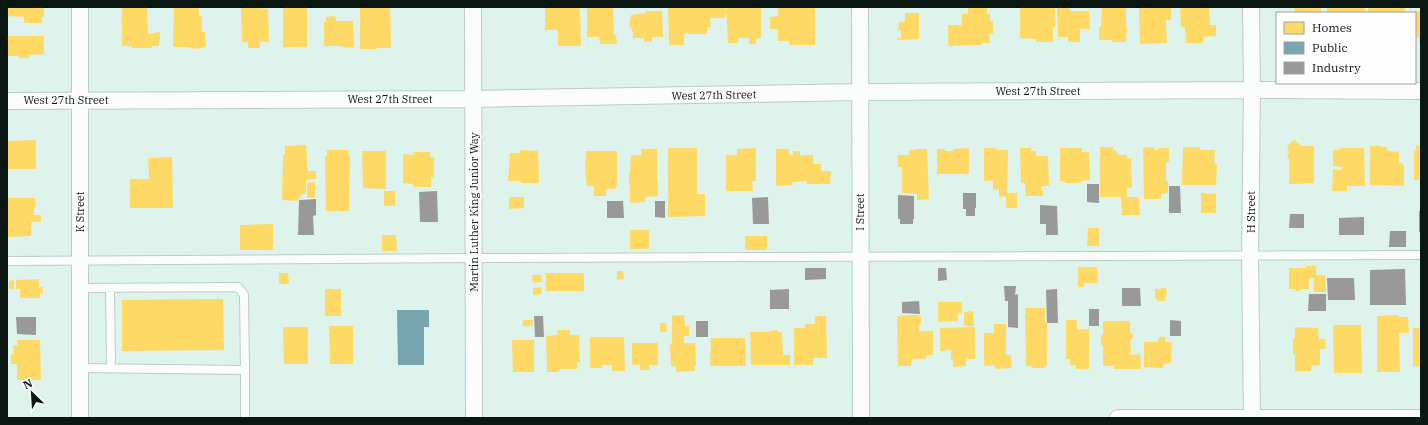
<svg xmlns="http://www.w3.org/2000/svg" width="1428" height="425" font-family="'IBM Plex Serif',serif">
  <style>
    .homes { fill: #ffd966 }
    .public { fill: #76a5af }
    .industry { fill: #999 }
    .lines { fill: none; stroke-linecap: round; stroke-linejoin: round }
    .service-casing { stroke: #bcccc7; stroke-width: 10 }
    .minor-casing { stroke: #bcccc7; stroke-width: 18 }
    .service { stroke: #fafdfc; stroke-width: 8 }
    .minor { stroke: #fafdfc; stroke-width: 16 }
    .labels { text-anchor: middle; stroke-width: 4; stroke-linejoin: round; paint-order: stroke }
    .street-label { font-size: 11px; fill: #0a1713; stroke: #fefefe }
  </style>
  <rect width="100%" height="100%" fill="#ddf3eb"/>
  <path class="homes" d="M8 7H44V17H42V23H24V17L8 16Z
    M122 7H147L148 34 160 32 159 46H152L151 48H132V46H122Z
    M174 7H199V16H202V32H205L206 47 195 49 188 47H173Z
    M241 7H258V8L268 9 269 42H260V48H248V42H242Z
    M283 7H307V47H283Z
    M360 7H390L391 48H377V49H360Z
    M545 7H580L581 46H558V30H545Z
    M587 7H613L614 35H616L617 44H600L599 37H587Z
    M697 7H725V18H710L711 27H707V34H684V45H669L668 8Z
    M726 7H761V38L756 39V44H749V38H738V43H728Z
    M778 7H815V45H789V41H778V29H770V17L778 16Z
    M968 7H987V14H990V21H993V34H989L990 43H982V45L948 46V25H962V14H968Z
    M1020 7H1055V27H1053V42H1036V39L1020 38Z
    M1102 7H1126V28H1127L1126 42H1112V40H1099V27H1101Z
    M1139 7H1171V20H1166L1167 43 1140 44Z
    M1182 7H1209L1210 25H1216V36L1203 37V43H1186L1185 27H1181L1180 9H1182Z
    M1294 7H1321V13H1295Z
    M1327 7H1365V13H1327Z
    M1368 7H1405V13H1368Z
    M1057 8H1070V11H1089L1090 29H1080V42H1068V37H1058Z
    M646 11H662L663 37H652V42H644V38H633V32L629 25 631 15 646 13Z
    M1421 11V43H1419V37H1415V13H1409V12Z
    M905 13H919V39L897 40V38H901V30L898 31 899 22H905Z
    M335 16 336 21H353L354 47 347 48 341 46H324V22H326V17Z
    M7 36H44V54L29 55V58H18L19 56H7Z
    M36 140V169H7V141Z
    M1294 140 1301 145V146H1314V183L1289 184V159L1287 157 1289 153 1287 146Z
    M306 145 308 171H316V179H308L306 182V194H302L297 201 282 200 283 155H285V146Z
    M1370 146H1381V147H1387V151L1399 152V163H1402L1404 166V186L1370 185Z
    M1416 146H1421V180H1414V151H1416Z
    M1100 147H1113V150L1116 151 1118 155H1127V159L1131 158 1132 187 1127 188V197H1139L1140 215H1122L1121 197H1100Z
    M1154 147V150H1159V148H1169V162H1166V181H1168V193H1161V199H1144L1143 148Z
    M1183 147H1200V150H1215L1214 163 1217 164 1216 185H1182Z
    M668 148H697V194H705V216L668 217Z
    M756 148V181H752L753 191H726V155H737V149Z
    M969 148V174H937V149H945V151H953V149Z
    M984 148H996V150H1008L1007 193H1017V208H1006V196L999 197V189L993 190V181H984Z
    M1020 148H1031V151H1036V156H1048L1049 186H1041V191L1043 190V196H1026L1025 183H1021Z
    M1060 148H1082V152H1089L1090 180 1081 181V183H1065V181H1060Z
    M1340 148H1364L1365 186H1347V191H1332L1333 170H1342V167L1333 166V150H1340Z
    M641 149H657V181H658V196L645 197V202L630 203V186L629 185V173H630L631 155H642Z
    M776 149H789V155H793V151H800V155H813V164H821V171H831L830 184H806L807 181 792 182 793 185 776 186Z
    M916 149H927L929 199 917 200V194L902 193V167H898V155H909V150H916Z
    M327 150H348L349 156 350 157 349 211H326L325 156H327Z
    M520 150 538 151 539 183H521V181H508L510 153H520Z
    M362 151H386V189L363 188Z
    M586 151H617V186H616V189H606V196H594V186H587L585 168Z
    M413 152H430V157H434V177H431V187H413V184L403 183V154L413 155Z
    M172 157 173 208H130V179H149L148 158Z
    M315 182V198H307V183Z
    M384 191H395V206H384Z
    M1201 193 1216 194V213H1201Z
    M509 197H524V208L509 209Z
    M7 198H35L36 207H34V215H41V222H31V236L7 237Z
    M273 224V250H240V225Z
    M1088 228H1099V246H1087Z
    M630 230H649V249H630Z
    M382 235H396L397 251H382Z
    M745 236H767V250H745Z
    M1306 266H1316V275H1325L1326 292H1314V278H1309V289H1300V291H1295L1296 289H1289V268H1306Z
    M1078 267H1097L1098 283H1084V287H1078Z
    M617 271H623L624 279 617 280Z
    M279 273H288L289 284H279Z
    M546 273H584V291H546Z
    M532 275H541L542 282 533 283Z
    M39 279V287H43V293H40V298H20V289H16V280Z
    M14 280V289H9V281Z
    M541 287 542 294 533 295V288Z
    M1167 288 1166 298H1165V301H1157V299L1155 298V289Z
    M325 289H341V316H325Z
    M223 299 224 350 122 351V300Z
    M938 302H962V313H958V321L938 322Z
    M1025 308H1045V322L1047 323V366L1044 365 1045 368H1032V366H1026Z
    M973 311 974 326H964V312Z
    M684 315 685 326H689V336H684V343H695L696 366H694L695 371 676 372V366H671L670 343 672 344V316Z
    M919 315V317L921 316V324H919V331H933V355H926V359H911V366H898L897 316Z
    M1399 315V317H1408L1409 333H1399L1400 372H1377V316Z
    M815 316H826L827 358H813V365H794V328H805V324H815Z
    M523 320H533L532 326H522Z
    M1066 320H1077V330L1089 329V369H1076V365H1070V359H1066Z
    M1103 321H1130V333H1133V339H1130L1131 355 1140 354 1141 369H1114V366H1103V346L1101 345V335H1103Z
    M660 323H666L667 332H660Z
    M994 324H1006V355H1011L1012 368 995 369V365L984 366V333H994Z
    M1333 325H1361L1362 373H1334Z
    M329 326H353V364H330Z
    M283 327H308V364H284Z
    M975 327V359H966V366L953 367V360H951V350L940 351V328Z
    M1295 327 1318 328 1319 339H1325L1326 349H1320V365L1311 366V371H1295V354H1293V338H1295Z
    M1413 328H1421V366H1413Z
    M557 330H570V335H579L580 362H577V369H563L559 370V372H547L546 336 558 335Z
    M778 330V332H782L783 355H790V365H751L750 332H769V331Z
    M590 337H624L625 371H612V365H602V368H590Z
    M1159 337H1165V342H1172L1171 363 1163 364V368L1144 367V342H1158Z
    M711 338H745L746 366H710Z
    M17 340H40L41 380H17V364H11V354H14L13 346 18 345Z
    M512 340H534V372H513Z
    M632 343H658V365H649L650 370H640V365H632Z"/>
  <path class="public" d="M397 310H429V327H424V365H398Z"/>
  <path class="industry" d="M1087 184H1099V203L1087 202Z
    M1169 186H1180L1181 213H1169Z
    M437 191 438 222H420L419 192Z
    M963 193H976V208H975V216H966V209H963Z
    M898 195 914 196V219H913V224H900V219H898Z
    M768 197 769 224H753L752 198Z
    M316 199V215L313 216 314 235H298L299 200Z
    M607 201H623L624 218H607Z
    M655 201H665V218L655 217Z
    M1040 205 1057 206 1058 235H1046V224H1040Z
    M1419 211H1421V232H1419Z
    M1290 214H1304V228H1289Z
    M1364 217V235H1339V218Z
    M1390 231H1406V247H1389Z
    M805 268H826V279L805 280Z
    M938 268H946L947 280 938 281Z
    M1405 269 1406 305H1370V270Z
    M1327 278H1354L1355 300H1328Z
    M1004 286H1016L1015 295 1018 294V328L1008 327V301H1005Z
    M1122 288H1140L1141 306H1122Z
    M789 289V309H770V290Z
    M1057 289 1058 323H1047L1046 290Z
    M1309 294H1326V311H1308Z
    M919 301 920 314 902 313V302Z
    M1089 309H1099V326H1089Z
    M534 316H543L544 337H535Z
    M16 317H36V335L17 334Z
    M1170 320 1181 321V336H1170Z
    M696 321H708V337H696Z"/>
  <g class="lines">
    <defs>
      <path id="service" d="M7 261 474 258 1421 255
        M80 288 238 287 244 295 245 370 80 368
        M110 288 111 368
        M245 418V370"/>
      <path id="minor" d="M80 7V418
        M473 7 474 418
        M860 7 861 418
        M1251 7 1252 90 1250 255 1252 418
        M7 101 473 99 860 92 1252 90 1421 91
        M1118 418H1421"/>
    </defs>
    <use href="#service" class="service-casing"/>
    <use href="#minor" class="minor-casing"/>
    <use href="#service" class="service"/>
    <use href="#minor" class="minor"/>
  </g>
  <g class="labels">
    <g class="street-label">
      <text x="1038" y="95">West 27th Street</text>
      <text transform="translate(714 95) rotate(-1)" y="4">West 27th Street</text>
      <text x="390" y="103">West 27th Street</text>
      <text x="66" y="104">West 27th Street</text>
      <text transform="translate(80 212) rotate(-90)" y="4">K Street</text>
      <text transform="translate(474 212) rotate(-90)" y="4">Martin Luther King Junior Way</text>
      <text transform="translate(860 212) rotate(-90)" y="4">I Street</text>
      <text transform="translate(1251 212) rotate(-90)" y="4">H Street</text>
    </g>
  </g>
  <rect width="1428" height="425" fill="none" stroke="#0a1713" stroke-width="16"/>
  <rect x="1276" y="12" width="140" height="72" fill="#fefefe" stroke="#9ca2a0"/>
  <rect x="1284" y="22" width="20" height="12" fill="#ffd966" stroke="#9ca2a0"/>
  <text x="1312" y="32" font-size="12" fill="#0a1713">Homes</text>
  <rect x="1284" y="42" width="20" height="12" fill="#76a5af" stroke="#9ca2a0"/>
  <text x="1312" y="52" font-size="12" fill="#0a1713">Public</text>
  <rect x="1284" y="62" width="20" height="12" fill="#999999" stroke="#9ca2a0"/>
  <text x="1312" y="72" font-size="12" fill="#0a1713">Industry</text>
  <g transform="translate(32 393) rotate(335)" stroke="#fefefe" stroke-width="3" paint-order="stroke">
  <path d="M0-3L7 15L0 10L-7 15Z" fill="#0a1713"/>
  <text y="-6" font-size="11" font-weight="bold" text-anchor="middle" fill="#0a1713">N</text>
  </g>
</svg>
